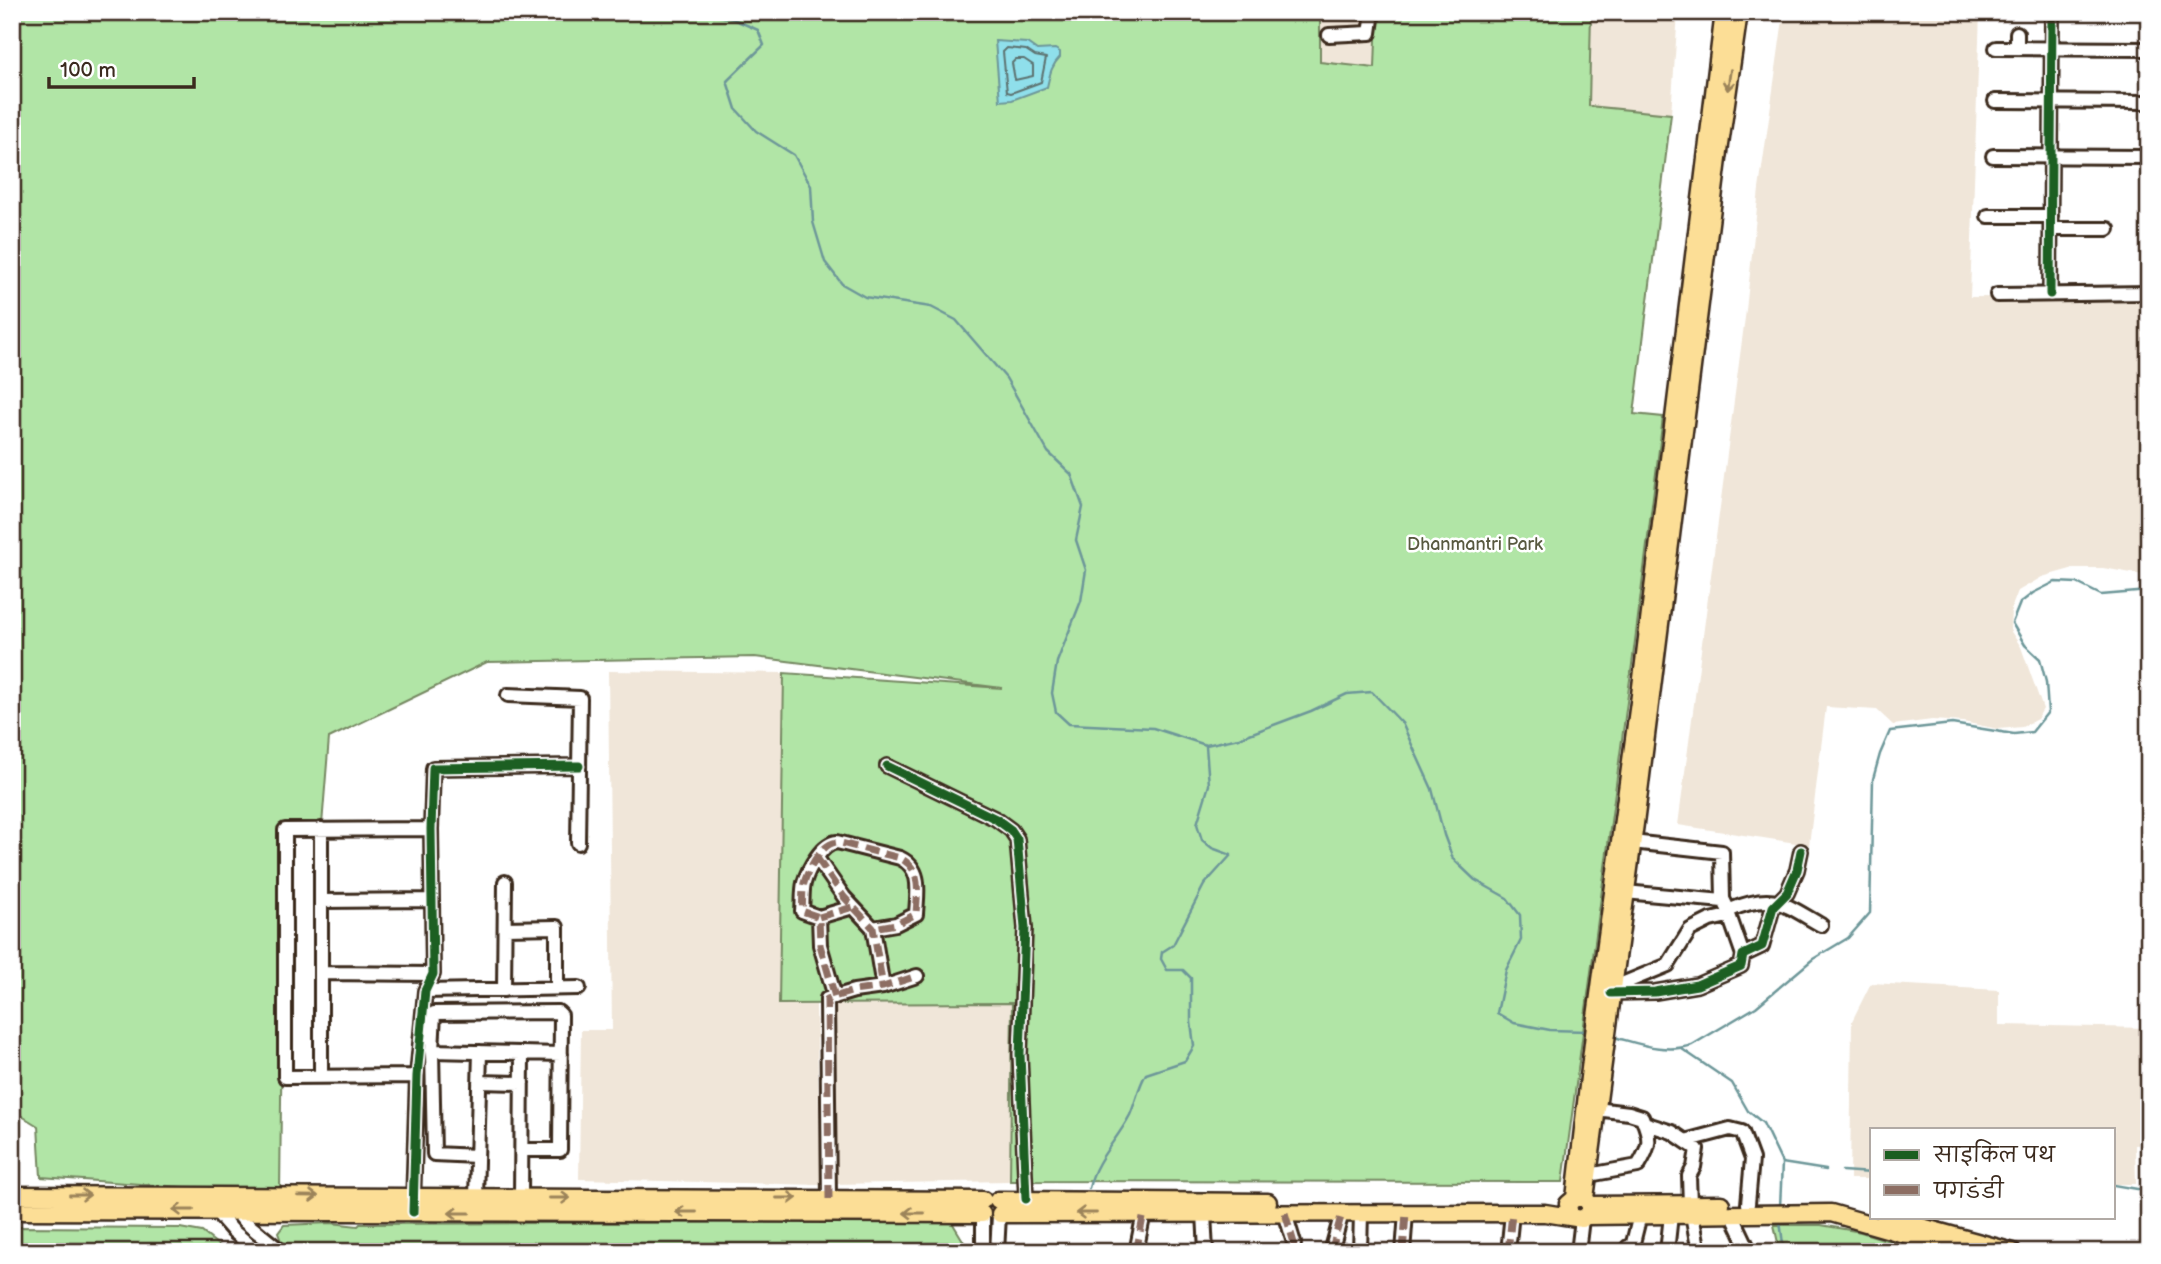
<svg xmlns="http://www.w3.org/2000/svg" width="2161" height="1264" font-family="'Balsamiq Sans','Playpen Sans Deva',sans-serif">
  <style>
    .built { fill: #f0e6d9 }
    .green { fill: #b1e5a6; stroke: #768862; stroke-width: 2 }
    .water { fill: #8fdfeb; stroke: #6d9799; stroke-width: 2 }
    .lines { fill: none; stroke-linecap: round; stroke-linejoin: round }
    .shore { stroke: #5d7270; stroke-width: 2 }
    .stream { stroke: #6d9799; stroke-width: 2.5 }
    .minor-casing { stroke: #3b2a1e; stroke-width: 18 }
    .major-casing { stroke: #3b2a1e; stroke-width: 21 }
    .minor { stroke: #fff; stroke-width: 12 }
    .major { stroke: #fcde96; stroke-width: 16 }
    .quiet { stroke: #8d6e63; stroke-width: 7; stroke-dasharray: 14 7; stroke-linecap: butt }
    .cycleway-casing { stroke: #fff; stroke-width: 13 }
    .cycleway { stroke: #1b5e20; stroke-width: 9 }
    .oneway { stroke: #9c845a }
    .labels { text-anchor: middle; stroke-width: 5; stroke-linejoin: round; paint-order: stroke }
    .park-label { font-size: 18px; fill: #585940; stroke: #fff }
  </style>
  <rect width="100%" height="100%" fill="#fff"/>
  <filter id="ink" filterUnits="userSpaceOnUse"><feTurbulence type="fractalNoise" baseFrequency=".0143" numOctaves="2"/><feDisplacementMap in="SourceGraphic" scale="14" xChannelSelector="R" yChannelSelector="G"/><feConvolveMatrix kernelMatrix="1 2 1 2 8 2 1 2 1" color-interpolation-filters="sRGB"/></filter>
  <g filter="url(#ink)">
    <path class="built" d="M1320 12H1377L1376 68 1320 62Z
      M1591 12H1678L1671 114 1589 106Z
      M1784 12H1980L1970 297 2149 298V576L2103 568H2074L2042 577 2018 591 2011 609 2010 630 2021 647 2043 709 2037 719 2022 727 1998 729 1963 722 1932 720 1893 725 1877 710 1826 707 1809 845 1678 825 1746 310 1759 189Z
      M608 671 784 673 779 1003 816 1004 821 1185 579 1179 581 1030H612Z
      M1871 983 1999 990V1025L2149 1028V1144L2135 1145 2136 1184H2114V1129H1872V1179H1850L1852 1021Z
      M833 1003H1012L1010 1181 833 1184Z"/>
    <path class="green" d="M12 12H1320V62L1375 68 1377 12H1591L1589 106 1671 114 1634 414 1663 417 1633 657 1563 1182 1010 1181 1012 1003 779 1004 784 673 1002 688 755 657 487 662 329 738 322 825 284 824 280 1194 41 1177 38 1126 12 1110Z
      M946 1221 953 1224 970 1252H294L281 1241 278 1233 284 1225 331 1223 358 1226 360 1224Z
      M1774 1225H1821L1861 1232 1925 1252H1780Z
      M12 1227 180 1228 202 1232 227 1252H12Z"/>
    <path class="water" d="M995 41 1027 43 1037 50 1055 49 1060 52V57C1051 66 1050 74 1047 87L1012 100 1000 101Z"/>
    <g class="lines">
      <path class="shore" d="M1007 48 1026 50 1035 56 1046 58 1041 82 1011 93 1007 92 1003 52Z
        M1016 59H1024L1033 65V76L1015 80 1012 63Z"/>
      <path class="stream" d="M701 12 733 19 758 30 764 45 727 81 736 109 756 131 794 155 811 186 813 222 825 262 842 284 865 297 931 307 956 320 1006 378 1048 452 1071 474 1083 507 1076 540 1086 570 1081 601 1057 662 1052 693 1056 712 1069 724 1153 728 1206 745 1239 738 1311 711 1347 694 1372 692 1402 723 1432 789 1444 835 1453 859 1475 880 1507 898 1520 915 1521 940 1506 970 1497 1013 1514 1023 1550 1030 1587 1031
        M1614 1037C1640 1044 1665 1054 1692 1045L1756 1007 1813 959 1848 938 1870 913 1873 779 1880 754 1890 731 1952 724 2014 734 2032 732 2048 712 2046 682 2040 659 2025 645 2012 623 2020 603 2033 593 2055 582 2077 583 2101 595 2149 591
        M1682 1049 1732 1083 1748 1111 1763 1123 1782 1163 1780 1207
        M1782 1163 1826 1170
        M1842 1171 1872 1173
        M2114 1185 2149 1191
        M1089 1188C1096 1158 1116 1142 1130 1115 1136 1102 1138 1087 1146 1074L1185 1061 1194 1046 1191 1022V978L1183 970H1167L1161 959 1162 952 1173 945 1204 885 1231 855 1212 848 1202 840 1197 824 1209 785 1206 746
        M1780 1221 1783 1244 1786 1252"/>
      <defs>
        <path id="minor" d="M2017 33V48
          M1329 35 1370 33 1373 12
          M1996 48 2149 49
          M1995 101 2149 102
          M1993 156 2149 157
          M1988 216H2051
          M2051 229H2108
          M2050 294 2052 12
          M1997 295 2149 293
          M508 695 580 698 578 843
          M887 766 996 819 1011 830 1017 839 1025 928 1020 1054 1026 1199
          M1632 842 1722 852 1723 899 1729 911
          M817 858 844 897 873 928 883 987
          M1625 892 1723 901
          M321 901 432 900
          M1729 915 1743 955
          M819 917 853 907
          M505 928 557 927V988
          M321 973 433 974
          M1612 988 1668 965 1690 930 1710 920 1728 916 1730 910C1774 892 1782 903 1821 925
          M504 990 505 882
          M425 991 579 988
          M1611 993 1655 992 1697 985 1741 966 1743 955 1762 946 1773 907 1787 893 1797 870 1801 851
          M835 997 820 945 819 917 802 911C803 902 802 891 804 883 808 869 822 843 837 842L900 858C923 869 917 893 916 914L896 924 873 928
          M432 1051 434 1013 558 1012 561 1015 560 1150H522
          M417 1076 285 1077V830L431 829
          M321 1077V829
          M479 1082 522 1083
          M1644 1123 1672 1132 1697 1149 1694 1167 1689 1176 1690 1204
          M1685 1141 1730 1129 1742 1132 1752 1159 1748 1204
          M477 1156 434 1154 432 1051 561 1054
          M1589 1175 1638 1166C1651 1145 1651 1139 1642 1117L1629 1113 1596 1109
          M476 1198 480 1052
          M521 1198 522 1053
          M829 1199 827 999 854 991 883 987 917 976
          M413 1204 417 1076 425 991 433 974 431 829 433 768 579 766
          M213 1208 233 1231 258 1252
          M234 1209 245 1222 282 1252
          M1204 1213 1206 1252
          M1285 1213 1294 1243 1293 1252
          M1732 1214 1750 1252
          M1692 1215 1699 1252
          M983 1252V1216
          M997 1252 999 1215
          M1136 1252 1144 1213
          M1331 1252 1342 1213
          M1360 1252 1361 1213
          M1403 1252 1406 1213
          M1508 1252 1512 1213
          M1578 1252 1582 1219
          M1626 1252 1628 1247H1632L1640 1215
          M1667 1252 1671 1215"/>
        <path id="major" d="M12 1195 983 1200
          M1575 1198 1596 1017 1640 695 1724 12
          M1585 1198 1636 816 1718 159 1739 12
          M998 1200 1268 1202
          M1590 1205 1721 1204
          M12 1211 982 1214
          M1000 1214 1545 1213 1582 1219 1590 1213V1205L1585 1198H1575L1568 1204 1570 1216
          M1587 1216 1831 1213 1967 1252
          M1885 1217 2013 1252"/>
      </defs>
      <use href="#minor" class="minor-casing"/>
      <use href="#major" class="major-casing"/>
      <use href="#minor" class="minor"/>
      <use href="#major" class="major"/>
      <path class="quiet" d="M817 858 844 897 873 928 883 987
        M819 917 853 907
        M835 997 820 945 819 917 802 911C803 902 802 891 804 883 808 869 822 843 837 842L900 858C923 869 917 893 916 914L896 924 873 928
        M829 1199 827 999 854 991 883 987 917 976
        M1285 1213 1294 1243 1293 1252
        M1136 1252 1144 1213
        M1331 1252 1342 1213
        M1403 1252 1406 1213
        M1508 1252 1512 1213"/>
      <defs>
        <path id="cycleway" d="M2050 294 2052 12
          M887 766 996 819 1011 830 1017 839 1025 928 1020 1054 1026 1199
          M1611 993 1655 992 1697 985 1741 966 1743 955 1762 946 1773 907 1787 893 1797 870 1801 851
          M413 1212 417 1076 425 991 433 974 431 829 433 768 579 766"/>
      </defs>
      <use href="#cycleway" class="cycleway-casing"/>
      <use href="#cycleway" class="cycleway"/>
    </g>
    <defs><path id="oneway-shaft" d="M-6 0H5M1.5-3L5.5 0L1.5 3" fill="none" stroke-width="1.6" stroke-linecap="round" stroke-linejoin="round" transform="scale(1.75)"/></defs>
    <g class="oneway">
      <use href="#oneway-shaft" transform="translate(1729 80) rotate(98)"/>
      <use href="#oneway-shaft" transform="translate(80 1195)"/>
      <use href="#oneway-shaft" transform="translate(308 1196) rotate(1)"/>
      <use href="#oneway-shaft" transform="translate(560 1198)"/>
      <use href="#oneway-shaft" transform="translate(787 1198)"/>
      <use href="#oneway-shaft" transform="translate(183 1210) rotate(180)"/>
      <use href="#oneway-shaft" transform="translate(686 1212) rotate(-180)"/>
      <use href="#oneway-shaft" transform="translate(459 1213) rotate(180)"/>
      <use href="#oneway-shaft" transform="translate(914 1213) rotate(-180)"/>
      <use href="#oneway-shaft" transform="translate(1086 1213) rotate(180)"/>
    </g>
  </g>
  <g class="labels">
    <g class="park-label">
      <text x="1475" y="550">Dhanmantri Park</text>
    </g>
  </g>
  <rect width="2161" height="1264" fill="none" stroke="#fff" stroke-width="42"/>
  <rect x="21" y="21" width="2119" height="1222" fill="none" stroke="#3b2a1e" stroke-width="2.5" filter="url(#ink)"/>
  <rect x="1870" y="1128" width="245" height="91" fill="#ffffff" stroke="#b1aaa5" stroke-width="2"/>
  <rect x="1884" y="1150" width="35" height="10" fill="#1b5e20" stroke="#b1aaa5" stroke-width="2"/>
  <text x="1934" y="1162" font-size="21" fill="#3b2a1e">साइकिल पथ</text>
  <rect x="1884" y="1185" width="35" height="10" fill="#8d6e63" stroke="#b1aaa5" stroke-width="2"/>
  <text x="1934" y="1198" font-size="21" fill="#3b2a1e">पगडंडी</text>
  <path d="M49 77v10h145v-10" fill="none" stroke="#3b2a1e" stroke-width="3.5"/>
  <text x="60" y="77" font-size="21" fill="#3b2a1e" stroke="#ffffff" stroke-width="5" paint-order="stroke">100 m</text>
</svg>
